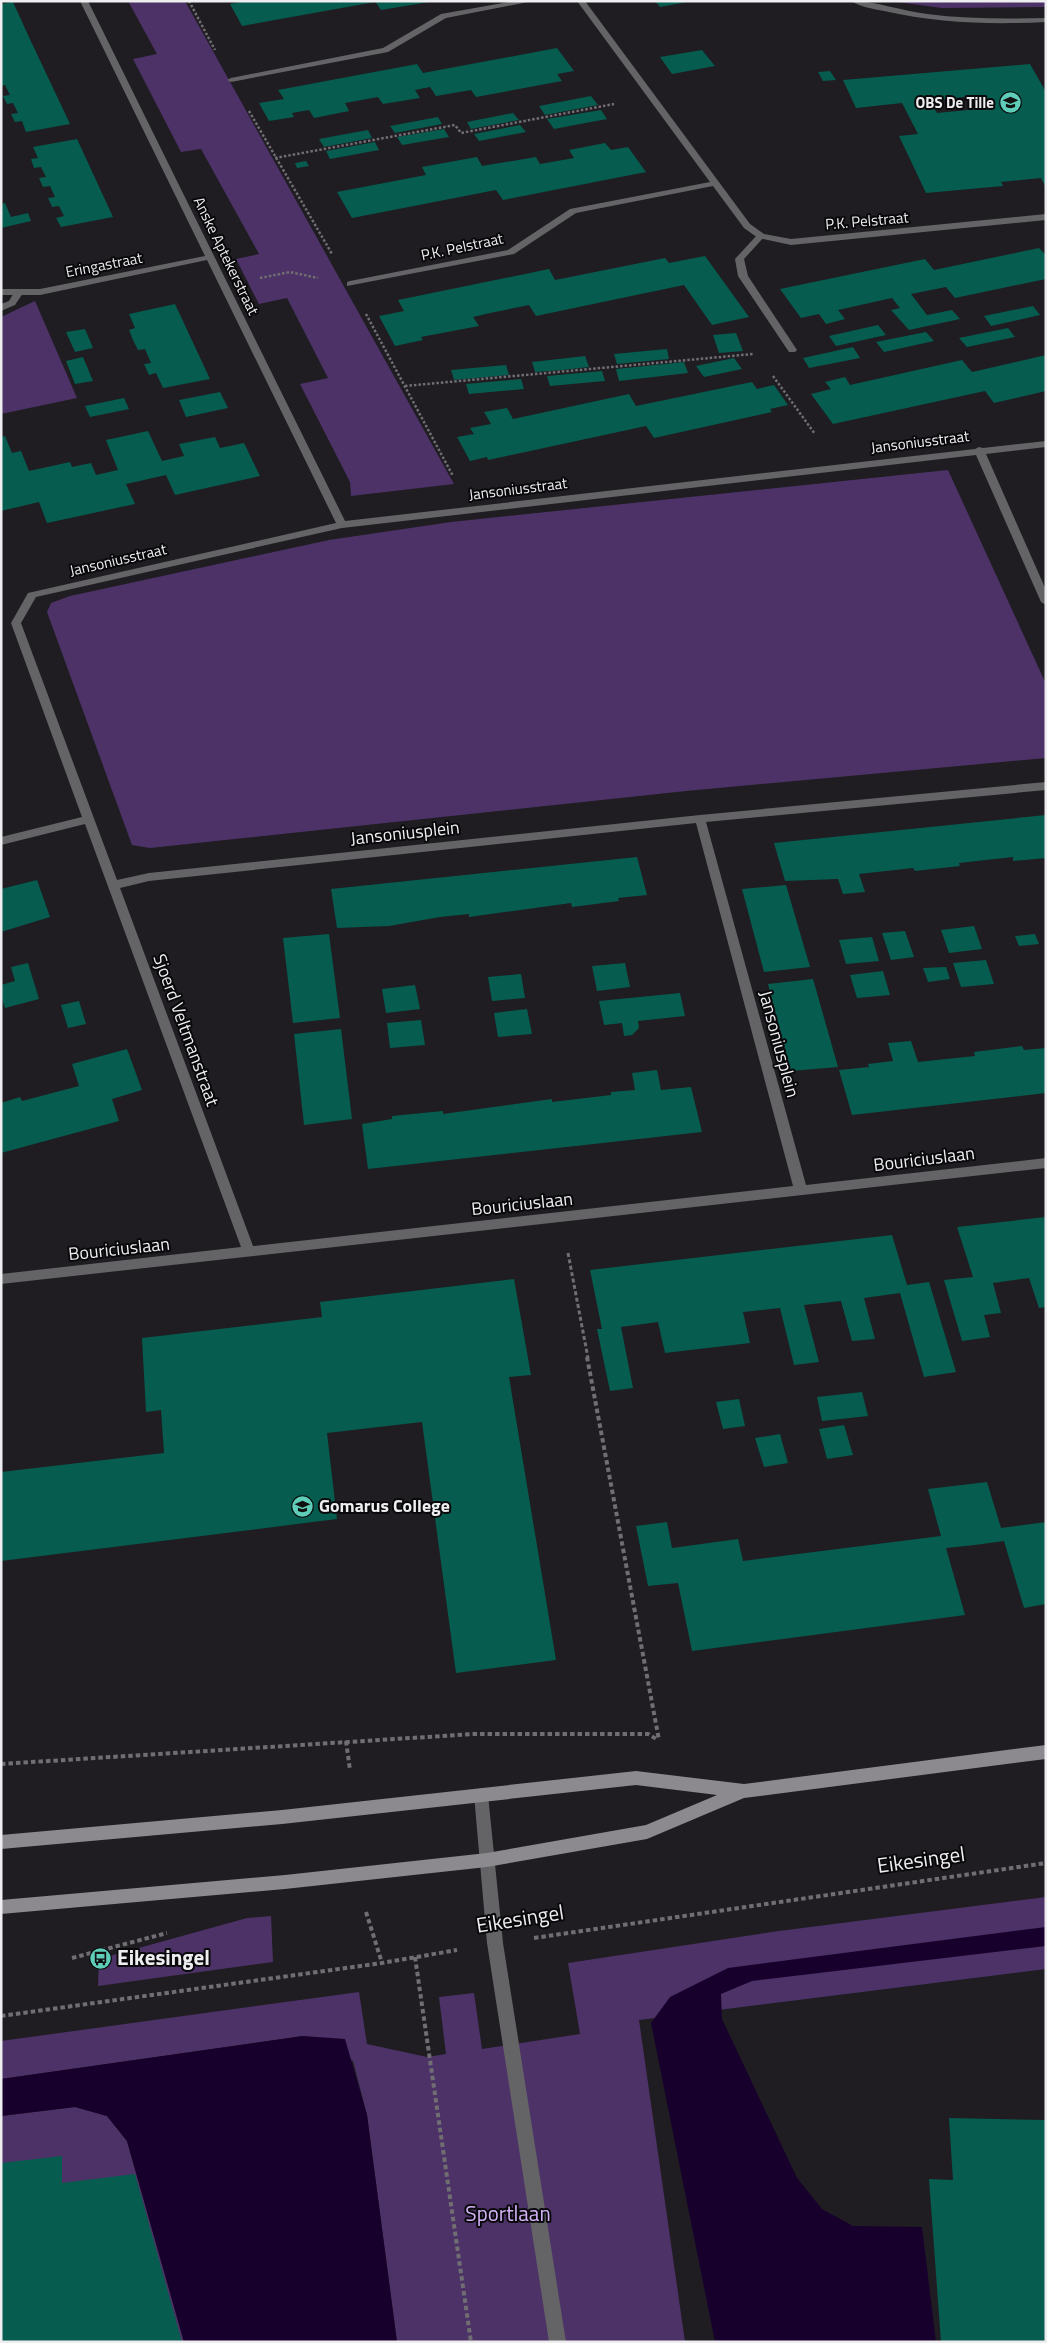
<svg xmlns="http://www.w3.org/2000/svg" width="1047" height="2343" font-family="'Titillium Web',sans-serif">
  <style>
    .green { fill: #4c3266 }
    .water { fill: #18002d }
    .building { fill: #065c4f; fill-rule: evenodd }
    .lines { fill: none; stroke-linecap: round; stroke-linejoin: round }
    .path-far2 { stroke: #706e72; stroke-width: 2.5; stroke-dasharray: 2.5 2; stroke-linecap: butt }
    .path-far1 { stroke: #706e72; stroke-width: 3; stroke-dasharray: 4 2.5; stroke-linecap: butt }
    .path { stroke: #706e72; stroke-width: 4; stroke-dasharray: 4.5 3; stroke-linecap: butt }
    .lane { fill: #646366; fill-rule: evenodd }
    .street { fill: #646366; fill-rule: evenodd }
    .secondary { fill: #8c8a8f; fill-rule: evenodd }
    .labels { text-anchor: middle; stroke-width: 4; stroke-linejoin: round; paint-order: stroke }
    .far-poi-label { font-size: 15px; font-weight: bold; fill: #eeedf0; stroke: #09080a; text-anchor: end }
    .far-street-label { font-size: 15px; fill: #eeedf0; stroke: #09080a }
    .street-label { font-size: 18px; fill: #eeedf0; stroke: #09080a }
    .poi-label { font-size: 18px; font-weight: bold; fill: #eeedf0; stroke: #09080a; text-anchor: start }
    .near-street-label { font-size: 21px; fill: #eeedf0; stroke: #09080a }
    .near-poi-label { font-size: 21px; font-weight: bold; fill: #eeedf0; stroke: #09080a; text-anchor: start }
    .near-park-label { font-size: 21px; fill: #d3b2f7; stroke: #09080a }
  </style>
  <rect width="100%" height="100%" fill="#1f1d22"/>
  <path class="green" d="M128 1H185L454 484 351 496 350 482 300 384 328 378 287 298 259 304 236 259 259 254 201 149 181 152 133 59 157 54Z
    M890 1H1046V7L942 8Z
    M35 301 77 398 1 414V317Z
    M948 470 1046 684V758L686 791 150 848 132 845 47 612 51 603 70 596 329 540 451 522Z
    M1046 1897V1969L639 2020 685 2342H397L367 2115 353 2061 303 2036 1 2079V2041L359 1992 367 2044 427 2057 446 2054 439 1997 474 1993 482 2049 580 2034 568 1963 779 1931Z
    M271 1916 273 1962 98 1986 99 1959 247 1918Z
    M75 2107 107 2116 127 2141 184 2342H1V2116Z"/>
  <path class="water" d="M1046 1927V1946L752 1981 721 1994 722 2019 797 2178 822 2209 853 2226 922 2227 936 2342H715L651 2023 670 1997 728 1968Z
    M303 2036 345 2039 367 2115 397 2342H184L127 2141 107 2116 75 2107 1 2116V2079Z"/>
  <path class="building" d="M246 1H375V2L242 26 230 4Z
    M375 1H428L429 2 381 10Z
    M655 1H687V2L660 7Z
    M13 2 28 35 70 124 26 132 22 121 15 122 11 114 18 113 13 103 7 104 3 96 10 95 5 85 1 86V4Z
    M557 48 574 71 557 74 562 81 476 97 471 90 436 96 430 87 415 90 420 98 383 104 378 97 345 103 349 111 314 118 309 110 292 113 294 117 269 121 259 103 284 99 278 90 417 64 423 73Z
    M702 50 715 66 672 74 660 57Z
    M1030 64 1046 92V188L1041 178 1001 182 1003 186 926 193 899 136 918 134 902 103 856 108 843 80ZM980 95 988 108 937 113 930 101Z
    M830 71 836 80 823 81 818 72Z
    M591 96 598 105 545 115 539 106Z
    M601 110 607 119 554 129 547 119Z
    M513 113 519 120 471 129 467 122Z
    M438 117 442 124 395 133 390 126Z
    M520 125 526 132 479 141 474 134Z
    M444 129 449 137 402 145 397 137Z
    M368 130 372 138 324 147 319 139Z
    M77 139 113 217 61 227 56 218 64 216 59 206 52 207 48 198 55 197 50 186 43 187 39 178 46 177 41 167 34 168 31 159 38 158 33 147Z
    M375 142 379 150 330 159 326 151Z
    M605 143 611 150 628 147 646 172 503 200 496 190 352 218 337 192 426 175 422 167 477 157 482 166 536 157 540 164 574 158 569 150Z
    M306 161 309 166 297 168 295 163Z
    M5 203 11 217 28 213 31 221 1 228V204Z
    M1039 248 1046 255V279L955 298 946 287 911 294 927 315 952 310 960 319 909 330 891 310 900 308 892 298 838 310 845 319 826 324 819 314 801 318 780 289 925 259 934 270Z
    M705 256 749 317 712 325 684 285 536 316 529 305 490 313 473 317 479 326 421 337 423 340 395 346 379 316 404 311 398 300 549 269 555 280 665 258 669 263Z
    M175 304 210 379 163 388 156 373 149 375 144 364 151 363 145 349 138 350 133 340 129 330 135 328 129 314Z
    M1033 306 1040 315 991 326 984 316Z
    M878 325 886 335 836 346 829 336Z
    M1008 328 1015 337 967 347 959 338Z
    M85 329 93 348 75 352 66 332Z
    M926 332 934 341 884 352 876 342Z
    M736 333 743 351 719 353 713 335Z
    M853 347 860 358 809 368 803 358Z
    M667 349 669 359 617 364 614 354Z
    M1046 355V391L994 403 985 391 833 424 811 394 831 389 825 382 845 377 850 385 962 360 972 372Z
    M585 356 589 367 562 370 535 372 532 362Z
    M83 357 93 381 75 384 66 361Z
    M734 358 742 369 704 377 696 366Z
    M684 362 688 373 619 381 616 369Z
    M506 365 509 375 454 380 451 370Z
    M602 371 605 381 550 386 547 376Z
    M521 379 524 389 469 394 466 384Z
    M752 382 757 389 774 385 788 405 770 409 772 412 654 438 646 426 488 460 487 457 470 461 457 437 474 434 470 428 491 424 484 412 507 408 513 419 629 394 636 406Z
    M220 392 228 408 186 417 179 400Z
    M124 398 129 409 90 417 85 406Z
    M148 431 162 461 184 456 179 444 215 437 220 448 244 443 260 476 175 495 166 475 126 484 135 504 47 523 39 502 1 511V437L5 436 12 453 21 451 29 471 70 462 72 467 91 463 96 475 118 470 106 440Z
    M1046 815V858L1013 861V857L959 863 960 866 915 871 913 868 859 874 865 892 843 894 838 879 785 881 774 843Z
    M637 857 647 895 618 898 619 901 572 907 571 903 469 917V914L440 917 389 926 337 928 331 889Z
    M37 880 50 917 1 932V889Z
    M786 885 810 967 764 972 742 889Z
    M974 926 982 949 949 953 941 930Z
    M905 931 914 957 891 960 882 933Z
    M329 934 340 1018 293 1023 283 938Z
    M1035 934 1039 944 1019 946 1015 936Z
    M872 937 879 961 846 964 839 940Z
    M986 960 994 984 961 987 953 963Z
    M28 963 39 999 5 1008 1 996V985L15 981 11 967Z
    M625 963 630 987 597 991 592 966Z
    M946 967 950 979 928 982 923 968Z
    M883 971 890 995 857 998 850 975Z
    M521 974 525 998 492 1001 488 977Z
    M813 979 838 1067 791 1071 768 984Z
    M415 985 420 1009 386 1013 382 989Z
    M680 993 685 1016 638 1021 639 1028 632 1035 624 1036 622 1023 604 1025 599 1001Z
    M79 1001 86 1024 68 1028 61 1005Z
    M527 1009 532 1034 498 1037 494 1013Z
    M421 1020 425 1045 390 1048 387 1023Z
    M341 1029 352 1119 304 1125 294 1034Z
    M911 1041 918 1062 975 1056 974 1052 1022 1046 1024 1050 1046 1048V1093L852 1115 839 1070 869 1067 868 1064 893 1061 888 1043Z
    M127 1049 142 1090 112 1099 119 1121 1 1153V1103L20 1097 22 1101 79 1086 72 1064Z
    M657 1070 661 1090 691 1087 702 1132 368 1169 362 1124 392 1119V1116L443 1111V1114L552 1099V1102L611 1095V1092L635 1090 632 1073Z
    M1046 1217V1307L1039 1308 1029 1278 993 1283 1001 1313 984 1315 990 1337 962 1341 944 1280 973 1277 957 1227Z
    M892 1235 907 1285 929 1282 956 1372 924 1377 900 1293 864 1298 875 1339 852 1341 841 1301 804 1305 819 1362 794 1365 780 1308 743 1312 750 1343 665 1353 658 1322 621 1327 633 1388 610 1391 597 1329H602L590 1270Z
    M514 1279 531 1375 509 1377 556 1660 456 1673 422 1422 327 1433 337 1519 1 1561V1472L164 1453 161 1410 146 1412 142 1338 322 1317 320 1302Z
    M862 1392 868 1416 822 1421 817 1397Z
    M739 1399 745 1426 723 1429 716 1402Z
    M844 1425 853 1455 827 1459 819 1429Z
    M780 1434 788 1463 764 1467 755 1438Z
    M987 1482 1001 1528 1046 1522V1604L1024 1608 1004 1541 975 1545 946 1548 965 1615 692 1651 678 1583 648 1586 636 1526 667 1522 672 1548 738 1539 743 1561 941 1536 928 1489Z
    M949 2118 1046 2120V2342H941L929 2179 953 2180Z
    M62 2156V2183L135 2174 182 2342H1V2163Z"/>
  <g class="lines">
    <path class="path-far2" d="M189 1 215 50
      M249 111 332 254
      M275 158 455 125 461 133 614 104
      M260 278 290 272 318 278
      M366 314 453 476
      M773 376 815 434
      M405 386 753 354"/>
    <path class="path-far1" d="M568 1253 588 1358"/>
    <path class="path" d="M587 1357 659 1740
      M346 1741 350 1770
      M1 1764 474 1734H648L658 1740
      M366 1912 382 1963
      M534 1938 1046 1863
      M415 1957 471 2342
      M72 1958 167 1933
      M1 2016 382 1963 457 1950"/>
    <path class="lane" d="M758 234 765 236 744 259 748 276 797 350 795 352H789L738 276 735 259Z
      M18 290 23 293 15 305 1 311V304L9 301 15 291Z"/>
    <path class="street" d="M80 1H88L345 521 975 449 979 447 983 448 1046 441V447L986 454 1046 590V605L1041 602 976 455 342 528 36 597 21 623 117 880 149 873 700 815 1046 782V790L706 822 806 1185 1046 1158V1168L1 1284V1274L241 1247 85 824 1 845V837L82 817 11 623 28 593 336 523 207 260 40 295H1V289H40L205 256ZM696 823 793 1186 253 1246 120 888 149 881Z
      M514 1H533L446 18 388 52 231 82 227 80 231 78 383 48 441 14Z
      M577 1H585L750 224 764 234 791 239 1046 214V220L791 245 758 238 744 228 713 186 576 213 514 254 347 286V282L350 281 508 250 570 209 710 182Z
      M851 1C876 1 902 11 927 14 966 19 1006 19 1046 18V22C991 25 938 23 884 11 874 9 860 7 851 1Z
      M481 1788 486 1790 488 1795 503 1943 566 2342H549L487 1943 474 1795 476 1790Z"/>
    <path class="secondary" d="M1046 1745V1759L744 1798 647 1839 487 1867 285 1889 1 1914V1900L285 1875 487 1853 646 1825 717 1795 636 1785 282 1824 1 1849V1835L282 1810 636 1771 744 1784Z"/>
  </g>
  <defs>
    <symbol id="school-disc" viewBox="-11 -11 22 22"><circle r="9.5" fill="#5eceb8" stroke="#09080a"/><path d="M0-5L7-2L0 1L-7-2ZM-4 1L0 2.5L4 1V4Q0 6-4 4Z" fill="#111"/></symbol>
    <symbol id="bus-disc" viewBox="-11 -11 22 22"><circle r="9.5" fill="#5eceb8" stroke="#09080a"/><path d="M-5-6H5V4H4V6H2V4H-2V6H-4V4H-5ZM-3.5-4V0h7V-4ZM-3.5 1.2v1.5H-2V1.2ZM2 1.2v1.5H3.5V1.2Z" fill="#111"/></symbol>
  </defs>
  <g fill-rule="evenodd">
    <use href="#school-disc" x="998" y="90" width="25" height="25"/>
    <use href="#school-disc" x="290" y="1494" width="25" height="25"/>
    <use href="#bus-disc" x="88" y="1946" width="25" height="25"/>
  </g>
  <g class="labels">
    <g class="far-poi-label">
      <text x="994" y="108">OBS De Tille</text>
    </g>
    <g class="far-street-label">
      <text transform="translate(867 221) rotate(-5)" y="5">P.K. Pelstraat</text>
      <text transform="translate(462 247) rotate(-12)" y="5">P.K. Pelstraat</text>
      <text transform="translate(226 256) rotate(64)" y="5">Anske Aptekerstraat</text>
      <text transform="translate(104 265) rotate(-11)" y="5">Eringastraat</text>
      <text transform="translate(920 442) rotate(-7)" y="5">Jansoniusstraat</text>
      <text transform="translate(518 489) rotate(-7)" y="5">Jansoniusstraat</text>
      <text transform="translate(118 560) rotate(-13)" y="5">Jansoniusstraat</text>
    </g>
    <g class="street-label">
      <text transform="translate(405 833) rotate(-6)" y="6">Jansoniusplein</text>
      <text transform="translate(186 1030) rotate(70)" y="6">Sjoerd Veltmanstraat</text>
      <text transform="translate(779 1044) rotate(75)" y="6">Jansoniusplein</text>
      <text transform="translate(924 1159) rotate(-7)" y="6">Bouriciuslaan</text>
      <text transform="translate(522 1204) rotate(-6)" y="6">Bouriciuslaan</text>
      <text transform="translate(119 1249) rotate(-6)" y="6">Bouriciuslaan</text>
    </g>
    <g class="poi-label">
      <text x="319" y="1512">Gomarus College</text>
    </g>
    <g class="near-street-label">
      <text transform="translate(921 1860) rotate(-8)" y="7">Eikesingel</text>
      <text transform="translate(520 1919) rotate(-9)" y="7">Eikesingel</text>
    </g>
    <g class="near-poi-label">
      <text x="117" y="1965">Eikesingel</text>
    </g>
    <g class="near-park-label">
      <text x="508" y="2221">Sportlaan</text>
    </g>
  </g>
  <rect width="1047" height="2343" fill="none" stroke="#eeedf0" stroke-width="5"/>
</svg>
